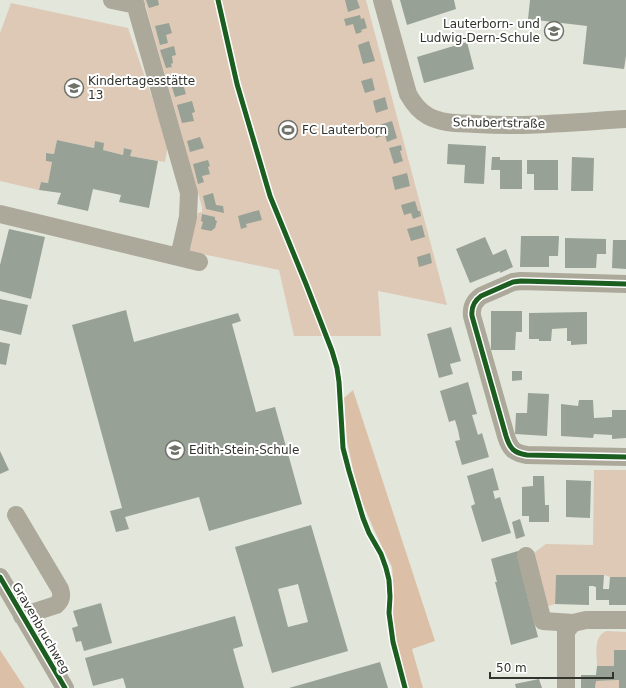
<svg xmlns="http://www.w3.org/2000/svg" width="626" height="688" font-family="'DejaVu Sans',sans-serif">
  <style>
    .green { fill: #dec9b6 }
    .forest { fill: #dbc0a7 }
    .building { fill: #97a195; fill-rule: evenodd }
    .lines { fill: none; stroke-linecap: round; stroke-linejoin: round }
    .minor { stroke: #aca89a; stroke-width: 18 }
    .cycleway-casing { stroke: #fff; stroke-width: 8 }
    .cycleway { stroke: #1b5e20; stroke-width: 5 }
    .labels { text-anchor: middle; stroke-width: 4; stroke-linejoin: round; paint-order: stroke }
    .poi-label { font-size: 12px; fill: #31332c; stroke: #fff; text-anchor: start }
    .street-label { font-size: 12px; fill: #31332c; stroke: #fff }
  </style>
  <rect width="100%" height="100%" fill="#e3e6db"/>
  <path class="green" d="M144 0H366L447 305 378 291 381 336H294L279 270 188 251 198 213 202 212V207Z
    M11 3 128 28 168 144 165 162 130 156 132 150 125 148 123 155 103 150V143L95 141 94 148 57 140 54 154 46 153V161L52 162 48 183 41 182 39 190 0 181V33Z
    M594 470H626V577H610L604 575H556L555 604 543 608 531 555 546 544 593 545Z
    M606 631 626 632V650H615L614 666H597C597 654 593 637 606 631Z
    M619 680V688H595L596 681Z"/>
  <path class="forest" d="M353 390 435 641 412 649 423 688H407L397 650 392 620 394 596 392 567 375 532 358 493 347 441 344 398Z
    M0 650 25 688H0Z"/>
  <path class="building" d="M146 0H158L159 5 149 8Z
    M345 0H357L360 8 348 12Z
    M400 0H454L456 9 407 25Z
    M530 0H626V56L624 69 583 64 587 26 528 19Z
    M360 15 361 19 364 18 367 28 361 30 362 32 356 34 353 24 346 26 344 19Z
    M169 23 172 33 166 35 168 43 160 45 155 26Z
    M369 41 375 61 363 64 358 45Z
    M467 42 474 69 424 83 417 57Z
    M174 46 176 55 172 56 173 63 171 64 172 67 166 68 160 50Z
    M372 78 375 90 365 93 361 81Z
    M182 81 186 94 175 97 171 84Z
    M385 97 388 109 376 113 373 101Z
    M192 101 195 112 192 113 194 121 182 123 177 105Z
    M392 121 397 138 387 142 385 135 376 138 373 127Z
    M200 137 204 148 190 152 187 141Z
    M57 140 94 148 95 141 104 143 103 150 123 155 124 148 132 150 130 156 158 161 149 208 119 202 121 195 93 189 88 211 57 204 61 193 39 190 41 182 48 183 52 162 46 161V153L54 154Z
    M448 144 486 146 484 184 464 183 465 165 447 164Z
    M401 145 402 150 400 151 403 161 394 164 389 148Z
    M492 157H500V160H522V189H500V170H491Z
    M572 157 594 158 593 191H571Z
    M208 160 210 166 208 167 210 174 202 176 204 182 198 184 193 164Z
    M527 160H558V190H534V174H527Z
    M407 173 410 186 395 190 392 177Z
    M213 193 216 205 223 206 224 213 206 209 203 196Z
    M415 201 418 211H420L421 216 413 219 411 213 404 215 401 205Z
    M259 210 262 220 246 224 247 227 241 229 238 216Z
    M202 214 215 217V220L217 221 215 228 211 231 201 229 203 222 201 221Z
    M422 225 425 237 411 241 407 229Z
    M9 229 45 237 31 299 0 291V265Z
    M521 236H559L558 256H549V267H520Z
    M485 237 493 255 506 249 513 267 500 273V271L470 283 456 249Z
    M565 238 606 239V254H597L596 268H565Z
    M613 240H626V269L612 268Z
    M430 253 432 263 419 267 417 257Z
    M0 299 28 305 21 335 0 330Z
    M126 310 134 342 238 313 241 321 232 324 256 412 275 407 302 504 209 531 199 497 125 517 129 529 116 532 110 511 122 508 72 325Z
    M491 311H522V332H516L515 350H491Z
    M587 312V344L571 345V341H567V328L552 329 551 341H539V339H529V313Z
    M451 327 461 361 450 364 453 374 439 378 427 334Z
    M0 342 10 344 6 365 0 364Z
    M512 371H522V380L512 381Z
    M468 382 477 414 472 415 478 435 482 433 489 457 462 465 455 441 460 440 458 430 455 420 449 422 440 391Z
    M528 393 549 394 547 436 515 434 516 413H527Z
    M579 400H593L594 418 612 417V410H626V438L612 439V435L594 434 593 438 561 436V404L578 406Z
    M0 451 9 470 0 474Z
    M493 468 499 490 493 491 495 499 500 497 511 533 482 542 471 506 475 504 467 476Z
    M533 476H544L545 505H549V522H529V516H522V487L533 486Z
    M566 480 591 481 590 518 566 517Z
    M520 519 525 536 516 539 512 522Z
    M311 525 348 651 272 673 235 547ZM298 584 308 622 288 627 278 589Z
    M528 548 522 575 538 637 511 645 495 582H497L491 559Z
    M556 575H604L603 589H609L610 577H626V605H609V600H596V587L593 586H589V605L555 604Z
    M101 603 112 643 84 651 81 641 76 642 72 628 78 626 73 611Z
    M235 616 243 646 233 649 244 688H126L123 678 93 686 85 658Z
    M614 650H626V688H619V680L596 681 595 688H581V675H596L597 666H614Z
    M380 662 388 688H289Z
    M539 679 542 688H516L515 684Z"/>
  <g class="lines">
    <path class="minor" d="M112 0 136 5
      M134 0 189 193 188 217 179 257
      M382 0 408 94C413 103 419 111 428 116 443 124 460 123 476 124 527 127 576 122 626 119
      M0 214 199 262
      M626 284 521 281 513 282 481 296C474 301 471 307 472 316L506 436C510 449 514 453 527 455L626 457
      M16 515 60 589C62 595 62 600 56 605L22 616
      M526 556 542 618 543 621 573 623
      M0 577 65 688
      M566 688V631L573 623 586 620H626"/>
    <defs>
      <path id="cycleway" d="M218 0 237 84 270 196 306 284 332 351 337 368 339 382 343 448 349 471 363 518 369 533 381 554 386 568 389 580 390 597 389 613 393 642 405 688
        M626 284 521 281 513 282 481 296C474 301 471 307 472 316L506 436C510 449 514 453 527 455L626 457
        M0 577 65 688"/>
    </defs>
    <use href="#cycleway" class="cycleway-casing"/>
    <use href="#cycleway" class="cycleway"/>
  </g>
  <defs>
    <symbol id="school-ring" viewBox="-11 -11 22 22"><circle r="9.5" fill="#fff" stroke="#6f7269" stroke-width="1.5"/><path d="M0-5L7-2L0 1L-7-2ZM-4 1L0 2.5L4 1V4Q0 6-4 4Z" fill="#6f7269"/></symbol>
    <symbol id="stadium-ring" viewBox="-11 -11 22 22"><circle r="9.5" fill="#fff" stroke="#6f7269" stroke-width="1.5"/><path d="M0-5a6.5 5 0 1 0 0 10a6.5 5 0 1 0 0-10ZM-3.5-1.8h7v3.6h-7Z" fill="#6f7269"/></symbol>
  </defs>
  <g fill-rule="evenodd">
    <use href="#school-ring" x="543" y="20" width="22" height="22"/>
    <use href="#school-ring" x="63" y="77" width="22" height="22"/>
    <use href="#stadium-ring" x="277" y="119" width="22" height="22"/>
    <use href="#school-ring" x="164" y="439" width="22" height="22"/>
  </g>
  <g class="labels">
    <g class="poi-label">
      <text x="540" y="28" text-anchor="end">Lauterborn- und<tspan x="540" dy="14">Ludwig-Dern-Schule</tspan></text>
      <text x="88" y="85">Kindertagesstätte<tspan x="88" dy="14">13</tspan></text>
      <text x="302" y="134">FC Lauterborn</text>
      <text x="189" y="454">Edith-Stein-Schule</text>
    </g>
    <g class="street-label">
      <text transform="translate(499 123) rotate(1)" y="4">Schubertstraße</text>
      <text transform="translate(41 628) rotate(60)" y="4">Gravenbruchweg</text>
    </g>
  </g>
  <path d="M490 672v6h123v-6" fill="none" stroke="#31332c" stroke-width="2"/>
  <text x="496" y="672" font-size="12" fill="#31332c" stroke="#ffffff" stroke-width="3" paint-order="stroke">50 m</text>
</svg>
